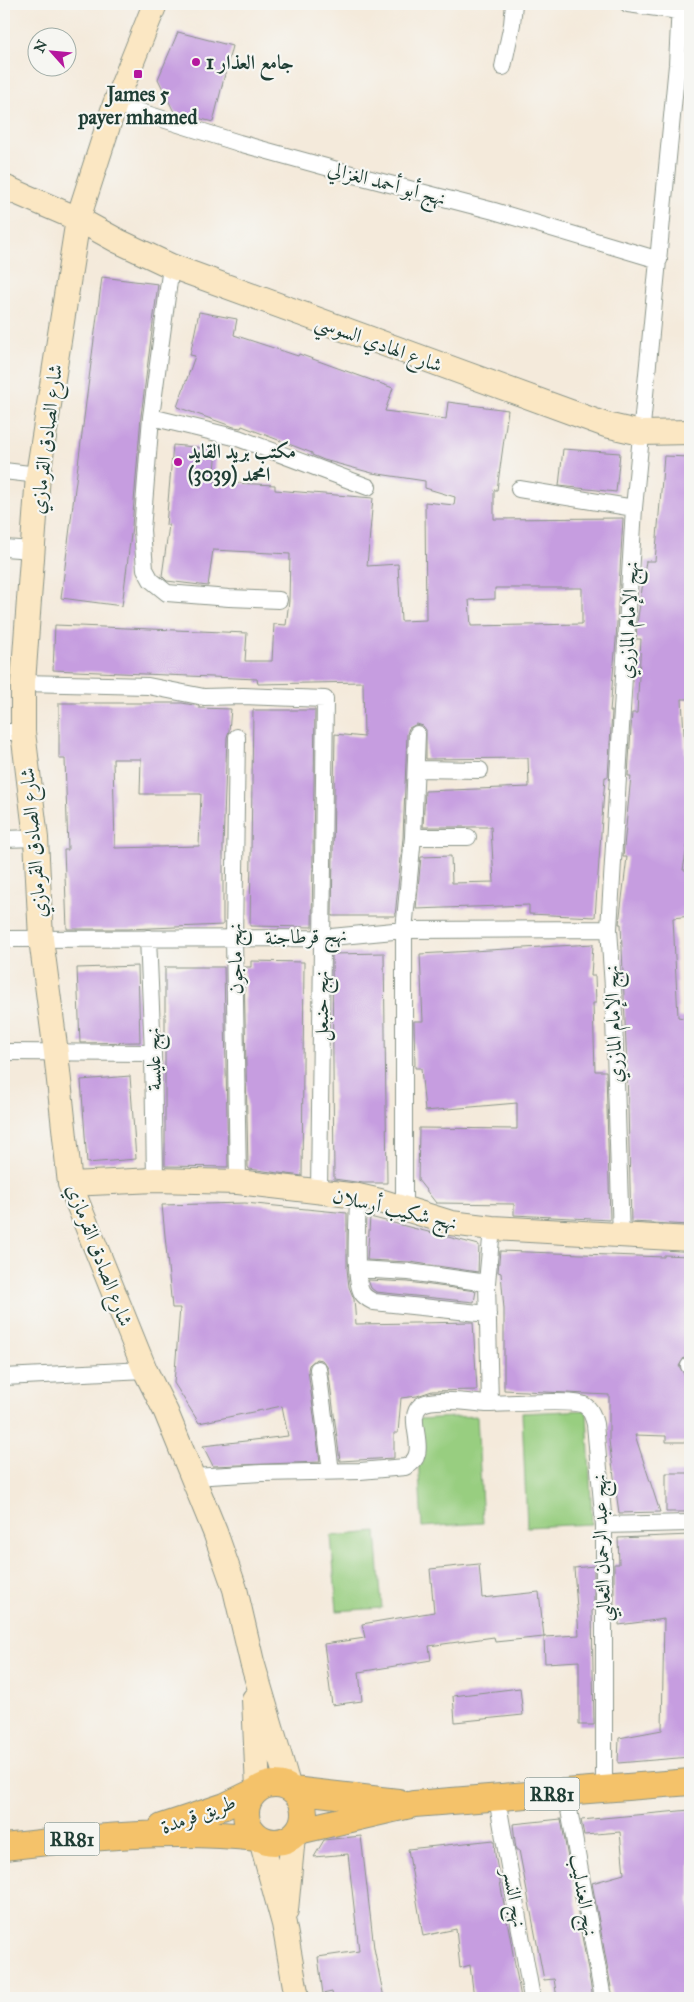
<svg xmlns="http://www.w3.org/2000/svg" width="694" height="2002" font-family="'IM FELL Great Primer',Amiri,serif">
  <style>
    .green { fill: #98ce80; stroke: #5c865a }
    .building { fill: #c69de0; fill-rule: evenodd }
    .lines { fill: none; stroke-linecap: round; stroke-linejoin: round }
    .street-casing { stroke: #8a9488; stroke-width: 18 }
    .secondary-casing { stroke: #8a9488; stroke-width: 26 }
    .primary-casing { stroke: #8a9488; stroke-width: 28 }
    .street { stroke: #fff; stroke-width: 16 }
    .secondary { stroke: #fbe7c3; stroke-width: 24 }
    .primary { stroke: #f4c26a; stroke-width: 26 }
    .poi-dot { fill: #b5179e; stroke: #f6f6f2; stroke-width: 2 }
    .labels { text-anchor: middle; stroke-width: 4.5; stroke-linejoin: round; paint-order: stroke }
    .shield { fill: #f6f6f2; stroke: #60746d; stroke-width: 1 }
    .shield-label { font-size: 19px; font-weight: bold; fill: #1f3d34 }
    .poi-label { font-size: 20px; font-weight: bold; fill: #1f3d34; stroke: #f6f6f2; text-anchor: start }
    .street-label { font-size: 20px; fill: #1f3d34; stroke: #f6f6f2 }
  </style>
  <rect width="100%" height="100%" fill="#f6f6f2"/>
  <filter id="ink" filterUnits="userSpaceOnUse"><feTurbulence type="fractalNoise" baseFrequency=".02" numOctaves="2"/><feDisplacementMap in="SourceGraphic" scale="10" xChannelSelector="R" yChannelSelector="G"/><feConvolveMatrix kernelMatrix="1 2 1 2 8 2 1 2 1" color-interpolation-filters="sRGB"/></filter>
  <filter id="wash" filterUnits="userSpaceOnUse"><feTurbulence type="fractalNoise" baseFrequency=".0096" numOctaves="4" result="noise"/><feDisplacementMap in="SourceGraphic" scale="20" xChannelSelector="R" yChannelSelector="G"/><feGaussianBlur stdDeviation="1.12" result="paint"/><feColorMatrix in="noise" values="0 0 0 0 0 0 0 0 0 0 0 0 0 0 0 0 0 1.4 0 .05"/><feComposite in="paint" operator="in"/></filter>
  <g filter="url(#wash)">
    <rect width="100%" height="100%" fill="#f4eadb"/>
    <path class="green" d="M587 1410 592 1524 527 1527 522 1413Z
      M477 1416 483 1523 422 1527 416 1419Z
      M376 1532 382 1608 337 1611 331 1536Z"/>
    <g id="blocks">
      <path class="building" d="M178 32 232 46 213 122 174 112 158 79Z
        M102 277 158 284 141 416 132 526 122 606 61 598Z
        M199 312 237 319 234 335 298 356 299 354 393 388 385 411 446 419 448 402 508 410 497 490H494V519L623 518 616 640 610 711H612L608 777H605L595 917 529 914V905L416 909 421 857 451 856 452 883 494 882 491 827H423L425 791 529 787 528 758 426 759V730L423 726 417 724 409 728 407 734 403 838 395 916H332L335 734 364 737 363 682 258 684 257 679 53 670 55 625 247 633 245 661H272L274 624 286 625 289 601 290 554 213 550 208 586 167 581 162 576 169 525H166L173 445 217 449 214 482 275 485V490L373 498 367 566 398 564 401 621 426 620 425 502 454 505 455 497 425 488V481L372 473 324 460 312 455V453L242 426 241 428 234 427 177 407 195 356 190 355ZM495 588H582V624L471 626 469 600 495 599Z
        M563 449 620 453 616 492 559 486Z
        M664 456 690 457V699H682L687 788H690V830L683 870H690V916L673 918 678 1017 690 1019V1056L686 1078 690 1077V1225L631 1222 627 1070 621 924H619L627 857H623L631 776H628L632 713H637L641 639H636L637 624 646 561H655Z
        M59 703H182L199 706V708L231 709 229 731 227 737 223 847V925L128 929H67L64 850H68L65 759H59ZM113 759H141L140 794H201L199 846 115 848Z
        M253 710H315L312 927 250 926Z
        M593 944 591 976H595L596 1003H593L595 1071H606L610 1220 514 1215V1204L436 1203 418 1180 419 1128 517 1129V1103L425 1111 421 1068H415L414 1021H423L420 954Z
        M384 953 387 1183H363L334 1179 332 954Z
        M251 961 304 962 302 1176 249 1169 248 1167 244 967H251Z
        M138 966 140 1042 80 1043 77 968Z
        M165 967H224L228 1167 165 1166Z
        M130 1076 136 1159 87 1163 81 1080Z
        M245 1203 347 1213V1269L349 1287 354 1299 356 1324 473 1322 477 1390 432 1391 417 1396 401 1398 398 1433H394V1458L340 1461 328 1368 322 1360 316 1359 309 1365 308 1370 320 1462 213 1466 203 1446 288 1436 282 1406 199 1423 174 1383 180 1308H172L162 1205Z
        M370 1217 479 1245 478 1272 410 1262 367 1260Z
        M500 1251 664 1257V1255L690 1256V1356L684 1358 679 1366 684 1374 690 1376V1442H666V1436L635 1435 660 1512 619 1513 609 1441V1395L504 1390V1309L501 1273 498 1272Z
        M368 1280 408 1282 476 1291 474 1302 376 1292 371 1288Z
        M666 1473H690L688 1512H666Z
        M690 1535V1757L618 1763 619 1738 662 1730 664 1619 619 1625V1608H614V1564H619L618 1538Z
        M479 1564 482 1598 539 1592 544 1637 495 1642 494 1637 429 1646 431 1660 359 1672 362 1701 332 1705 324 1644 365 1638 362 1624 434 1612 430 1569Z
        M594 1566V1610H592L594 1725H579V1661L545 1663 544 1637 579 1635 574 1568Z
        M520 1688 523 1715 455 1722 453 1696Z
        M690 1810V1997L613 1998 592 1883 624 1874 620 1832 584 1835 581 1820Z
        M561 1819 593 1998H557L554 1979 544 1980 519 1850H516L513 1824Z
        M361 1836 374 1948 384 1998H333L332 1992 323 1994 318 1957 359 1951 348 1854 314 1857 324 1840Z
        M494 1840 495 1854 521 1998H474L470 1965 460 1968 456 1929 423 1936 408 1849Z"/>
    </g>
  </g>
  <g filter="url(#ink)">
    <use href="#blocks" fill-opacity="0" stroke="#8a9488" stroke-width="1"/>
    <g class="lines">
      <defs>
        <path id="street" d="M628 4 679 11
          M503 67 512 24 514 4
          M115 104 239 143 355 175 494 211 659 260
          M171 266 151 417 142 530 145 569 151 580 167 593 229 598 279 600
          M151 417 238 438 368 487
          M4 471 38 475
          M519 489 634 508
          M4 548 33 550
          M23 683 148 686 204 697 243 696 325 699 319 1192
          M4 732H23
          M237 737 234 938 238 1182
          M416 769 480 770
          M413 837H468
          M4 839 36 838
          M148 938 153 1053 155 1180
          M4 939 321 938 404 930 609 929
          M4 1052 153 1053
          M358 1196C358 1216 353 1279 362 1293 365 1298 370 1300 374 1302L488 1314
          M404 1208V930L413 837 417 734
          M621 1237 613 987 609 929 634 508 677 65 680 4
          M357 1269 409 1272 487 1283
          M689 1366H690
          M318 1369 331 1472
          M4 1377 145 1370
          M490 1404 487 1283 492 1228
          M193 1477 262 1473 360 1471 405 1467C433 1455 404 1420 420 1406 431 1396 473 1403 488 1404 506 1404 572 1399 584 1405 591 1409 593 1416 595 1424L604 1525V1789
          M604 1525 690 1523
          M566 1793 603 1998
          M497 1798 532 1998"/>
        <path id="secondary" d="M155 4 115 104 78 219 38 475 23 683V732L36 838 41 939 56 1053 70 1184 145 1370 166 1412 215 1532 235 1589 252 1662 289 1788
          M4 187 78 219 118 241 171 266 606 425 641 433 690 432
          M70 1184 155 1180 238 1182 358 1196 380 1201 451 1223 492 1228 690 1239
          M254 1699 258 1789
          M261 1840 284 1924 297 1998
          M286 1910 293 1836"/>
        <path id="primary" d="M246 1813a29 29 0 1 1 58 0a29 29 0 1 1-58 0Z
          M293 1790 398 1802
          M162 1827 225 1806 254 1792
          M298 1831 414 1804 690 1782
          M4 1847C88 1837 173 1829 258 1838"/>
      </defs>
      <use href="#street" class="street-casing"/>
      <use href="#secondary" class="secondary-casing"/>
      <use href="#primary" class="primary-casing"/>
      <use href="#street" class="street"/>
      <use href="#secondary" class="secondary"/>
      <use href="#primary" class="primary"/>
    </g>
  </g>
  <g class="poi-dot">
    <circle cx="196" cy="62" r="5"/>
    <rect x="133" y="69" width="10" height="10" rx="2.5"/>
    <circle cx="178" cy="462" r="5"/>
  </g>
  <g class="labels">
    <g class="shield">
      <rect x="524.5" y="1777.5" width="55" height="33" rx="4"/>
      <rect x="44.5" y="1822.5" width="55" height="33" rx="4"/>
    </g>
    <g class="shield-label">
      <text x="552" y="1801">RR81</text>
      <text x="72" y="1846">RR81</text>
    </g>
    <g class="poi-label">
      <text x="206" y="69">جامع العذار 1</text>
      <text x="138" y="101" text-anchor="middle">James 5<tspan x="138" dy="23">payer mhamed</tspan></text>
      <text x="188" y="458">مكتب بريد القايد<tspan x="188" dy="23">امحمد (3039)</tspan></text>
    </g>
    <g class="street-label">
      <text transform="translate(387 183) rotate(15)" y="7">نهج أبو أحمد الغزالي</text>
      <text transform="translate(379 343) rotate(20)" y="7">شارع الهادي السوسي</text>
      <text transform="translate(46 439) rotate(-83)" y="7">شارع الصادق القرمازي</text>
      <text transform="translate(628 620) rotate(-87)" y="7">نهج الإمام المازري</text>
      <text transform="translate(33 843) rotate(-95)" y="7">شارع الصادق القرمازي</text>
      <text transform="translate(306 936) rotate(-2)" y="7">نهج قرطاجنة</text>
      <text transform="translate(235 959) rotate(-91)" y="7">نهج ماجون</text>
      <text transform="translate(321 1006) rotate(-90)" y="7">نهج حنبعل</text>
      <text transform="translate(613 1024) rotate(-92)" y="7">نهج الإمام المازري</text>
      <text transform="translate(153 1059) rotate(-92)" y="7">نهج عليسة</text>
      <text transform="translate(395 1209) rotate(13)" y="7">نهج شكيب أرسلان</text>
      <text transform="translate(100 1255) rotate(69)" y="7">شارع الصادق القرمازي</text>
      <text transform="translate(601 1548) rotate(-92)" y="7">نهج عبد الرحمان الثعالبي</text>
      <text transform="translate(198 1814) rotate(-20)" y="7">طريق قرمدة</text>
      <text transform="translate(584 1895) rotate(80)" y="7">نهج العندليب</text>
      <text transform="translate(515 1898) rotate(80)" y="7">نهج النسر</text>
    </g>
  </g>
  <rect width="694" height="2002" fill="none" stroke="#f6f6f2" stroke-width="20"/>
  <g transform="translate(52 52) rotate(297)"><circle r="24" fill="#f6f6f2" stroke="#a0aca6"/>
  <path d="M0-4L9 19L0 12L-9 19Z" fill="#b5179e"/>
  <text y="-8" font-size="14" font-weight="bold" text-anchor="middle" fill="#1f3d34">N</text>
  </g>
</svg>
